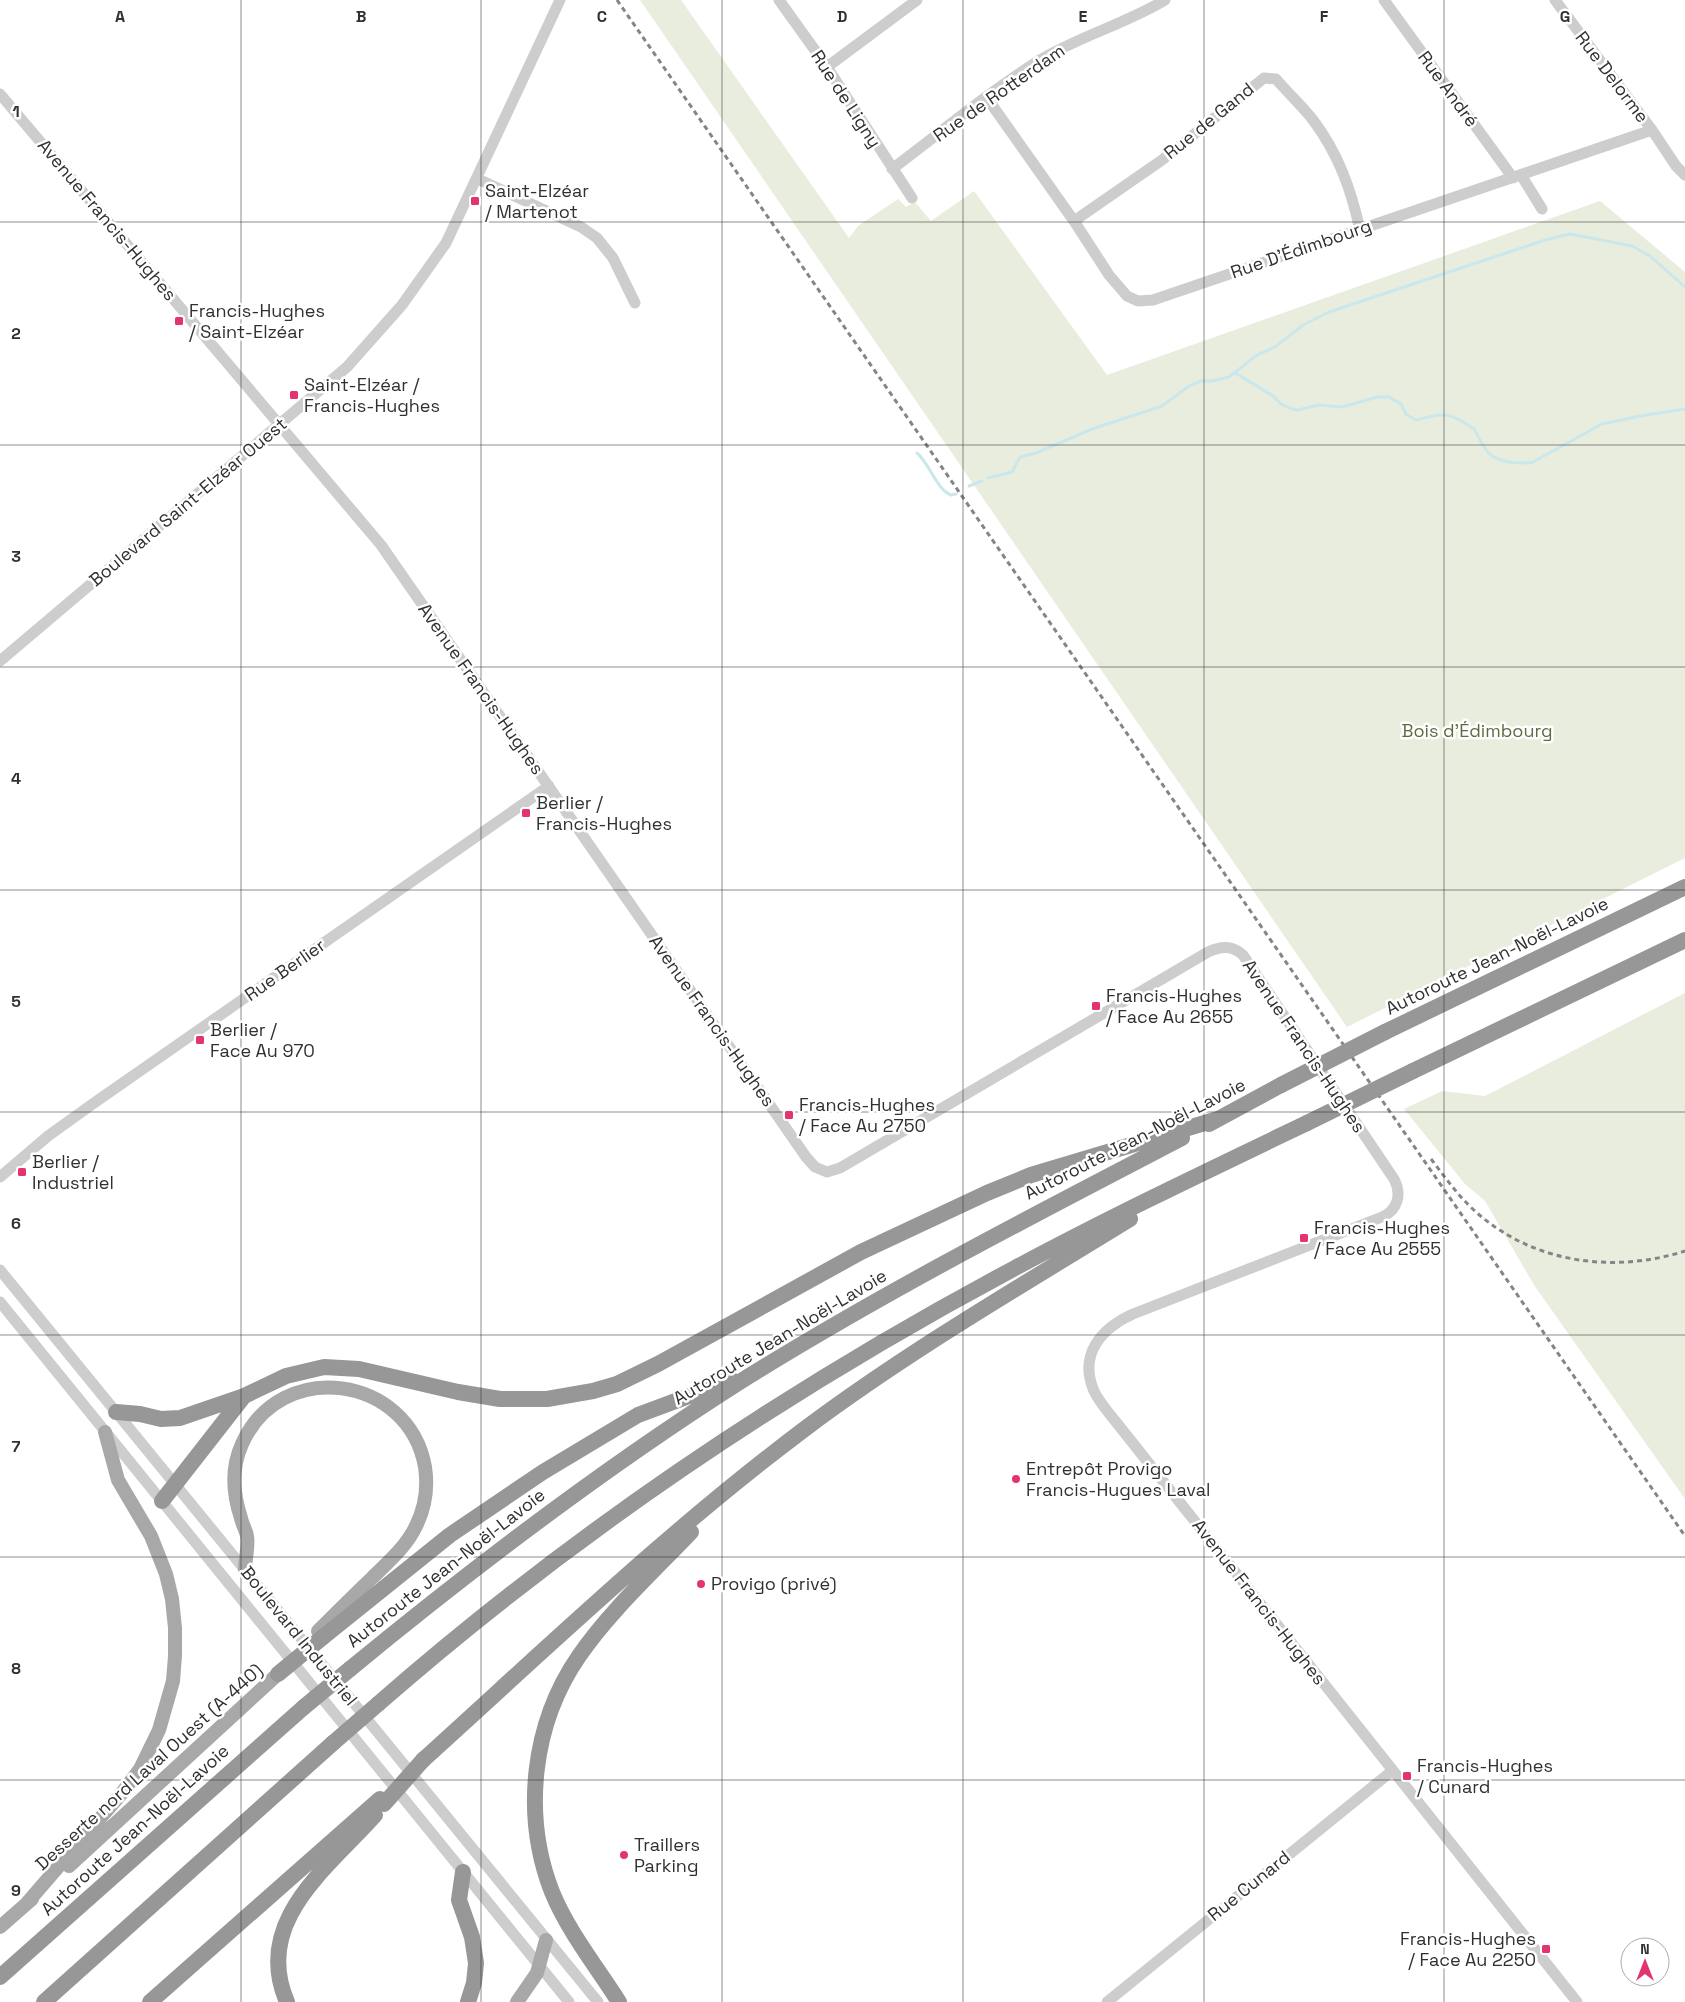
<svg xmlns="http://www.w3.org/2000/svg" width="1685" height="2002" font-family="'Space Grotesk',sans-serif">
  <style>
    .green { fill: #e9edde }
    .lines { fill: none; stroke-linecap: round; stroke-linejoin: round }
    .stream { stroke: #cae8ec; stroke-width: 3 }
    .minor { stroke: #cdcdcd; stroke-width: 11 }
    .major { stroke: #a8a8a8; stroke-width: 14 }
    .highway { stroke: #979797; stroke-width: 16 }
    .rail { stroke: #858585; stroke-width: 3; stroke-dasharray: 5 4; stroke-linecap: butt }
    .highway-bridge { stroke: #979797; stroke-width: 16 }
    .grid { fill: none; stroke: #303030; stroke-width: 1; stroke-opacity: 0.55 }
    .poi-dot { fill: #e4346e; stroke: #fff; stroke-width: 2 }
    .labels { text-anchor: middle; stroke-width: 5; stroke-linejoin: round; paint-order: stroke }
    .street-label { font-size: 18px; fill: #303030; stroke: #fff }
    .poi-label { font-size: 18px; fill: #303030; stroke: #fff; text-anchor: start }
    .park-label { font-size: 18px; fill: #5e6b3d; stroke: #fff }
    .grid-label { font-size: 16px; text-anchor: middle; font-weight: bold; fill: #303030; stroke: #fff; stroke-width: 5; stroke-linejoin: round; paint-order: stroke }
  </style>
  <rect width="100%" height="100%" fill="#fff"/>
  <path class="green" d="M640 0H681L849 238 858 226 898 199 906 207 915 202 931 221 974 191 1107 375 1600 201 1685 272V858L1347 1027Z
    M1685 993V1499L1534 1285 1485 1201 1465 1184 1404 1109 1442 1091 1485 1096Z"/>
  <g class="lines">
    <path class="stream" d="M1234 372 1273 396 1281 404 1292 409 1298 410 1318 405 1342 407 1377 397H1389L1401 404 1406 414 1416 420C1443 412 1450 412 1474 429 1486 448 1484 457 1509 462 1518 463 1525 464 1533 462L1602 424 1640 416 1685 409
      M917 453C930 464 936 489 951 495L956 494
      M988 478 1012 472 1020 457 1036 453 1092 429 1162 406 1189 386 1201 381H1212L1229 377 1257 355 1275 347 1303 325 1329 312 1545 240 1570 234 1632 246 1650 256 1685 287
      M969 486 982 481"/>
    <path class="minor" d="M779 0 827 67 912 198
      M1384 0 1513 178
      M1555 0 1652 130 1676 166 1685 175
      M827 67 917 0
      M0 94 381 545 806 1157 815 1167 827 1172 840 1168 1208 952C1221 946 1232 945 1243 955L1394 1179C1402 1194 1398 1210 1382 1217L1133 1314C1102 1328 1078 1354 1094 1391 1100 1404 1111 1415 1120 1427L1577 2002
      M987 98 1074 221 1109 275 1127 296 1138 301 1153 300 1652 130
      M892 169C940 133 990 91 1040 60 1080 36 1125 24 1165 0
      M1521 175 1542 209
      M478 179 581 227 597 238 613 258 635 303
      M1074 221 1162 160 1264 78 1276 79C1288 93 1302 106 1313 120 1338 153 1351 189 1360 230
      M0 661 347 367 402 305 446 243 560 0
      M0 1177 48 1136 94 1103 549 786
      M0 1270 598 2002
      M0 1302 569 2002
      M1107 2002 1392 1771"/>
    <path class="major" d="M245 1570C245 1559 249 1546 247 1536 246 1530 242 1524 241 1518 233 1494 231 1468 242 1444 280 1357 409 1375 425 1467 428 1487 425 1508 416 1526 406 1547 388 1562 372 1578 354 1595 336 1613 318 1631
      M69 1866 278 1674
      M27 1903 122 1793 140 1769 159 1730 173 1681 175 1656V1628L172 1599 166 1574 151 1536 118 1480 105 1432
      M0 1927 32 1899
      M517 2002 537 1973 546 1940"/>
    <path class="highway" d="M1385 1032 1685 887
      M1413 1071 1685 940
      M1209 1124 1281 1085
      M116 1412 140 1414 161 1419 180 1418 244 1396 286 1376 324 1367 359 1369 458 1392 500 1399H547L593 1391 617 1384 658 1364 861 1252 987 1193 1031 1175 1218 1119
      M162 1501 244 1396
      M323 1637 450 1535 543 1472 638 1415 732 1380
      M350 1669C474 1567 603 1469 738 1383 882 1293 1032 1216 1182 1138
      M378 1704C571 1535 788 1389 1015 1268 1110 1217 1209 1170 1307 1123
      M423 1760C548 1647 671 1529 806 1428 909 1351 1021 1286 1130 1219
      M463 1872 459 1900 472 1937 476 1963 474 1983 468 2002
      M0 1977 304 1707
      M44 2002 333 1743
      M150 2002 380 1799
      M287 2002C252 1921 328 1868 375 1815
      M619 2002C596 1966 568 1931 552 1892 522 1815 532 1724 579 1656 610 1611 653 1572 691 1532"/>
    <path class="rail" d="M617 0 1685 1536
      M1431 1159C1445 1177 1458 1196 1475 1211 1532 1263 1613 1274 1685 1251"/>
    <path class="highway-bridge" d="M1281 1085 1385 1032
      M1307 1123 1413 1071
      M278 1674 323 1637
      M304 1707 350 1669
      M333 1743 378 1704
      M384 1804 423 1760"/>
  </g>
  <path class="grid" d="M241 0V2002M481 0V2002M722 0V2002M963 0V2002M1204 0V2002M1444 0V2002M0 222H1685M0 445H1685M0 667H1685M0 890H1685M0 1112H1685M0 1335H1685M0 1557H1685M0 1780H1685"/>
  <g class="poi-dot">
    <rect x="470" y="196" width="10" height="10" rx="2.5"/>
    <rect x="174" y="316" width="10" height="10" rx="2.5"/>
    <rect x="289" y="390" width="10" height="10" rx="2.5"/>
    <rect x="521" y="808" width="10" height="10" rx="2.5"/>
    <rect x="1091" y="1001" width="10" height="10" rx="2.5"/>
    <rect x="195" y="1035" width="10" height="10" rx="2.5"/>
    <rect x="784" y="1110" width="10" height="10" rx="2.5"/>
    <rect x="17" y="1167" width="10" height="10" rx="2.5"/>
    <rect x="1299" y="1233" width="10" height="10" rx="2.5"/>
    <circle cx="1016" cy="1479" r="5"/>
    <circle cx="701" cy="1584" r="5"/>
    <rect x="1402" y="1771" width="10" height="10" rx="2.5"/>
    <circle cx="624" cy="1855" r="5"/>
    <rect x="1541" y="1944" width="10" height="10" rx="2.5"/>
  </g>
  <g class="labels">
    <g class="street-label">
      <text transform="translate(1612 77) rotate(53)" y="6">Rue Delorme</text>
      <text transform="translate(1448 89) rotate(54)" y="6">Rue André</text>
      <text transform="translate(999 93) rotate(-35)" y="6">Rue de Rotterdam</text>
      <text transform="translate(846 99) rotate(57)" y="6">Rue de Ligny</text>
      <text transform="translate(1209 121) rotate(-39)" y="6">Rue de Gand</text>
      <text transform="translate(107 220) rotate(50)" y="6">Avenue Francis-Hughes</text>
      <text transform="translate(1301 249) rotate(-19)" y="6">Rue D'Édimbourg</text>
      <text transform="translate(188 502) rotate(-40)" y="6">Boulevard Saint-Elzéar Ouest</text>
      <text transform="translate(481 689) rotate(55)" y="6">Avenue Francis-Hughes</text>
      <text transform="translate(1497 956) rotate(-26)" y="6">Autoroute Jean-Noël-Lavoie</text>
      <text transform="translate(285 970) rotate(-35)" y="6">Rue Berlier</text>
      <text transform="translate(712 1021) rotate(55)" y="6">Avenue Francis-Hughes</text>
      <text transform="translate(1304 1046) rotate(56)" y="6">Avenue Francis-Hughes</text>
      <text transform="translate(1135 1139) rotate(-27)" y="6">Autoroute Jean-Noël-Lavoie</text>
      <text transform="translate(780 1337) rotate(-31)" y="6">Autoroute Jean-Noël-Lavoie</text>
      <text transform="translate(446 1568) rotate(-38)" y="6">Autoroute Jean-Noël-Lavoie</text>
      <text transform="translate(1259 1602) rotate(52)" y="6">Avenue Francis-Hughes</text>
      <text transform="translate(299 1636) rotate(51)" y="6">Boulevard Industriel</text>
      <text transform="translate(149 1767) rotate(-42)" y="6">Desserte nord Laval Ouest (A-440)</text>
      <text transform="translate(135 1830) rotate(-42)" y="6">Autoroute Jean-Noël-Lavoie</text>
      <text transform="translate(1249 1886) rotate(-39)" y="6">Rue Cunard</text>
    </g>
    <g class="poi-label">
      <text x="485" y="197">Saint-Elzéar<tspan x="485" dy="21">/ Martenot</tspan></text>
      <text x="189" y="317">Francis-Hughes<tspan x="189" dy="21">/ Saint-Elzéar</tspan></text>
      <text x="304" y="391">Saint-Elzéar /<tspan x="304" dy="21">Francis-Hughes</tspan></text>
      <text x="536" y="809">Berlier /<tspan x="536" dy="21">Francis-Hughes</tspan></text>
      <text x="1106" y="1002">Francis-Hughes<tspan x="1106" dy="21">/ Face Au 2655</tspan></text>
      <text x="210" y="1036">Berlier /<tspan x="210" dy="21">Face Au 970</tspan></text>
      <text x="799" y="1111">Francis-Hughes<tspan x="799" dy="21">/ Face Au 2750</tspan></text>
      <text x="32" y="1168">Berlier /<tspan x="32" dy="21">Industriel</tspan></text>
      <text x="1314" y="1234">Francis-Hughes<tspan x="1314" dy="21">/ Face Au 2555</tspan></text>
      <text x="1026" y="1475">Entrepôt Provigo<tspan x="1026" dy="21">Francis-Hugues Laval</tspan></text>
      <text x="711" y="1590">Provigo (privé)</text>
      <text x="1417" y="1772">Francis-Hughes<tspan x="1417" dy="21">/ Cunard</tspan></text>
      <text x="634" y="1851">Traillers<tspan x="634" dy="21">Parking</tspan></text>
      <text x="1536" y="1945" text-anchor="end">Francis-Hughes<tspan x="1536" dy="21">/ Face Au 2250</tspan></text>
    </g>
    <g class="park-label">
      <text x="1477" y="737">Bois d'Édimbourg</text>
    </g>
  </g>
  <g class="grid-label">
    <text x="120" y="22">A</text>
    <text x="361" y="22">B</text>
    <text x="602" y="22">C</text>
    <text x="842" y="22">D</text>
    <text x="1083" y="22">E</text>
    <text x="1324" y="22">F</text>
    <text x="1565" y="22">G</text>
    <text x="16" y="117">1</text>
    <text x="16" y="339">2</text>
    <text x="16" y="562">3</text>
    <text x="16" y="784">4</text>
    <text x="16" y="1007">5</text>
    <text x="16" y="1229">6</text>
    <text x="16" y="1452">7</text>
    <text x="16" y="1674">8</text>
    <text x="16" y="1896">9</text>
  </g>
  <g transform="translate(1645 1962)"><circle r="24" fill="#ffffff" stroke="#acacac"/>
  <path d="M0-4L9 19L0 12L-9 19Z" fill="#e4346e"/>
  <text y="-8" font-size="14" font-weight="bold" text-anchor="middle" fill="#303030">N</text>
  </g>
</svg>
